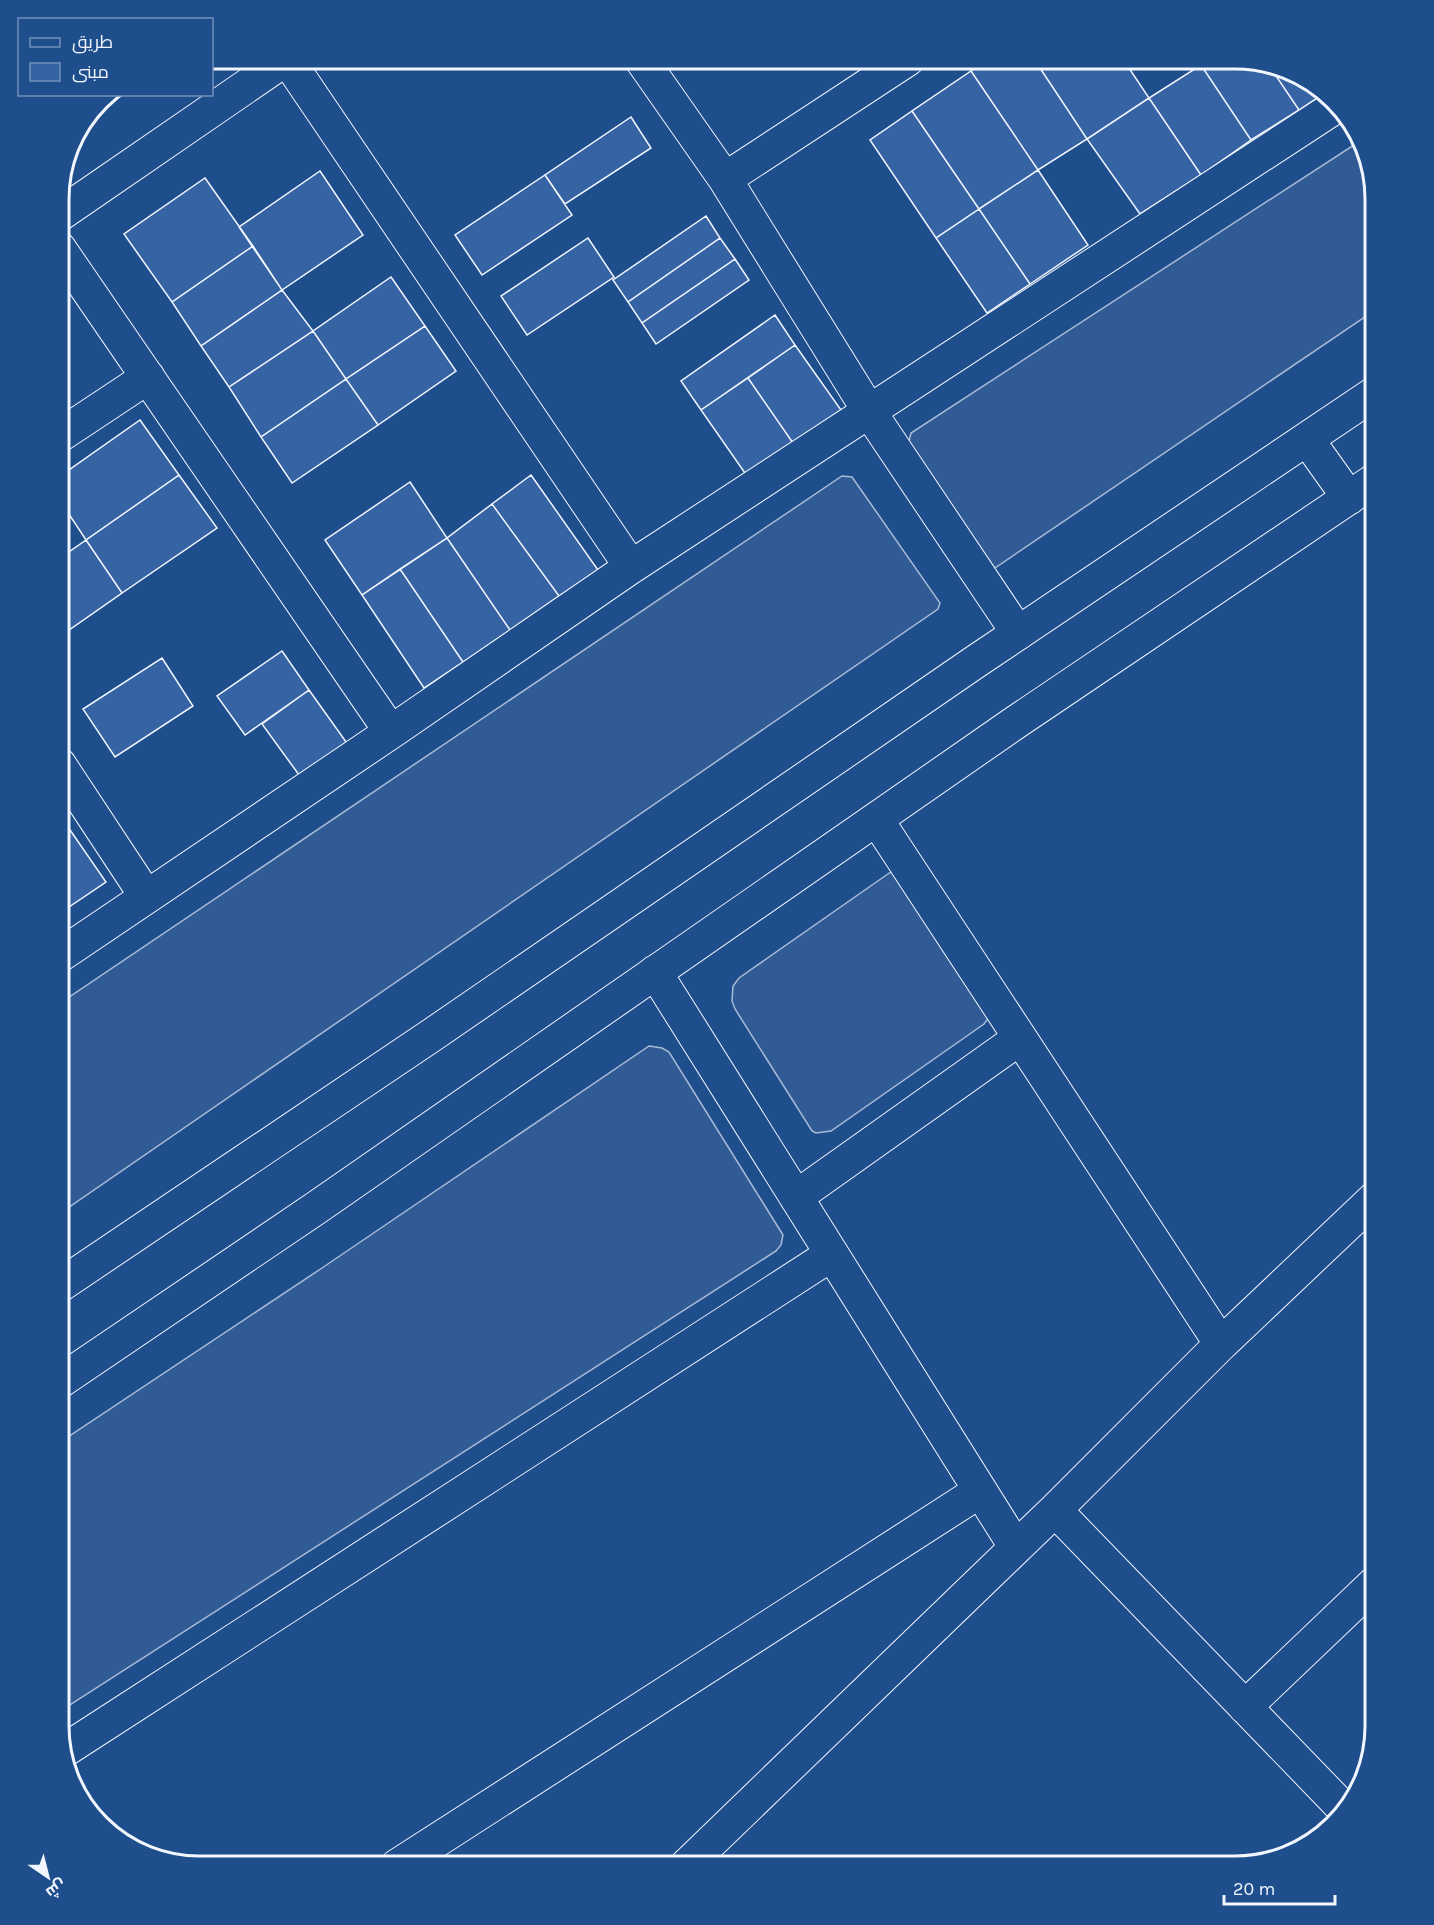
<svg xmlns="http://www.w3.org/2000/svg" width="1434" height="1925" font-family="Karla,Cairo,sans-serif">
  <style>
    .built { fill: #305b95; stroke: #a8bbd7; stroke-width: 1.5 }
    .building { fill: #3563a3; stroke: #f2f6ff; stroke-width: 1.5 }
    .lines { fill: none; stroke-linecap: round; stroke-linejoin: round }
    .minor-casing { stroke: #f2f6ff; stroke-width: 35 }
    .secondary-casing { stroke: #f2f6ff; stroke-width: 35 }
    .minor { stroke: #1f4e8c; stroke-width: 33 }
    .secondary { stroke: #1f4e8c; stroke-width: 33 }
    .rim { fill: none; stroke: #f2f6ff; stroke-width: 3 }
  </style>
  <rect width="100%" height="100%" fill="#1f4e8c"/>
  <path class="built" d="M1360 141 1375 199V310L992 570 908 445 911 433Z
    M842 476 852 477 940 603 938 609 59 1214V1004Z
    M895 869 989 1010 987 1020 984 1024 831 1131 816 1133 812 1131 735 1009 732 1001 733 986 739 978Z
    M649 1046 662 1048 669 1052 783 1235 781 1245 776 1251 59 1712V1443L322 1268Z"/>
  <path class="building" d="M988 59H1034L1087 139 1038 170 971 71Z
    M1034 59H1123L1149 98 1087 139Z
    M1210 59H1244L1270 67 1299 110 1251 140 1201 65Z
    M1201 65 1251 140 1201 175 1149 98Z
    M1270 67 1306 77 1323 94 1299 110Z
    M971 71 1038 170 979 209 912 111Z
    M1149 98 1201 175 1140 214 1087 139Z
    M912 111 979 209 936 238 870 140Z
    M631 117 651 148 565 204 545 175Z
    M1038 170 1088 245 1030 284 979 209Z
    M320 171 363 235 282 290 239 227Z
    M545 175 572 215 482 275 455 235Z
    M205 178 253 246 172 302 124 234Z
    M979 209 1030 284 987 313 936 238Z
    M706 216 720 238 628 302 613 280Z
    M588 238 614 277 527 335 501 296Z
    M720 238 735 259 642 323 628 302Z
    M253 246 282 290 201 346 172 302Z
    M735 259 749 280 656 344 642 323Z
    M391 277 425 326 346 379 313 331Z
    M282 290 313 331 229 387 201 346Z
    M775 315 795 345 701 410 681 381Z
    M425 326 456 371 378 425 346 379Z
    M313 331 346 379 261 437 229 387Z
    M795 345 841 410 793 443 748 378Z
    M748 378 793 443 747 476 701 410Z
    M346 379 378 425 292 483 261 437Z
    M140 420 179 475 86 540 59 499V477Z
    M179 475 217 528 122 593 86 540Z
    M531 475 598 570 559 596 492 504Z
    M410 482 447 538 362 595 325 540Z
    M492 504 559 596 510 630 447 538Z
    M447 538 510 630 463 662 400 569Z
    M86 540 122 593 59 637V559Z
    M400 569 463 662 424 688 362 595Z
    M282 651 309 690 245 735 217 696Z
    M162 658 193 706 115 757 83 709Z
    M309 690 349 746 302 779 262 724Z
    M59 814 106 882 63 911 59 905Z"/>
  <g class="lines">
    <defs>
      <path id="minor" d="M287 59 631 567
        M641 59 725 179 869 411 1018 633
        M725 179 908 59
        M59 215 286 59
        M59 248 391 732
        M59 436 148 377
        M59 764 146 896
        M877 820 1221 1344
        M59 956 391 732 631 567 1335 107
        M655 972 1015 1546
        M796 1197 1020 1038
        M1055 1510 1344 1809
        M1245 1707 1375 1583
        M65 1750 832 1254
        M397 1866 980 1491
        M686 1866 1055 1510 1221 1344 1375 1198"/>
      <path id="secondary" d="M1307 439 1349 498
        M59 1286 429 1037 975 662 1375 393
        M59 1382 316 1208 1016 722 1375 480"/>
    </defs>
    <use href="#minor" class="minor-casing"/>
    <use href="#secondary" class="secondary-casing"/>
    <use href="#minor" class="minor"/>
    <use href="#secondary" class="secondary"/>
  </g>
  <path d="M0 0H1434V1925H0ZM199 69H1235A130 130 0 0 1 1365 199V1726A130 130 0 0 1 1235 1856H199A130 130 0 0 1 69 1726V199A130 130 0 0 1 199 69Z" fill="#1f4e8c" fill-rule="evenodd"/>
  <path class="rim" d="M199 69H1235A130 130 0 0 1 1365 199V1726A130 130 0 0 1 1235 1856H199A130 130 0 0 1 69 1726V199A130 130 0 0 1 199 69Z"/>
  <rect x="18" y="18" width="195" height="78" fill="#1f4e8c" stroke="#7391ba" stroke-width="1.5"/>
  <rect x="30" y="38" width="30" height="9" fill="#1f4e8c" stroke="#7391ba" stroke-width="1.5"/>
  <text x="72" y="48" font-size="18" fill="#f2f6ff">طريق</text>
  <rect x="30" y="63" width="30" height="18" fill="#3563a3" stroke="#7391ba" stroke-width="1.5"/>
  <text x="72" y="78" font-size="18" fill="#f2f6ff">مبنى</text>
  <g transform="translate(48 1877) rotate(145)" stroke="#1f4e8c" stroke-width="4.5" paint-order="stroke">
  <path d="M0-4.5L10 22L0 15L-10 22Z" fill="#f2f6ff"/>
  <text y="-9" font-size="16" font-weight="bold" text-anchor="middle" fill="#f2f6ff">ش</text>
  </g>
  <path d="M1224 1895v9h111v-9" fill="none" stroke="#f2f6ff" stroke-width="3"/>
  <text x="1233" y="1895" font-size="18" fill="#f2f6ff" stroke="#1f4e8c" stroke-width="4.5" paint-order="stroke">20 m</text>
</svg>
